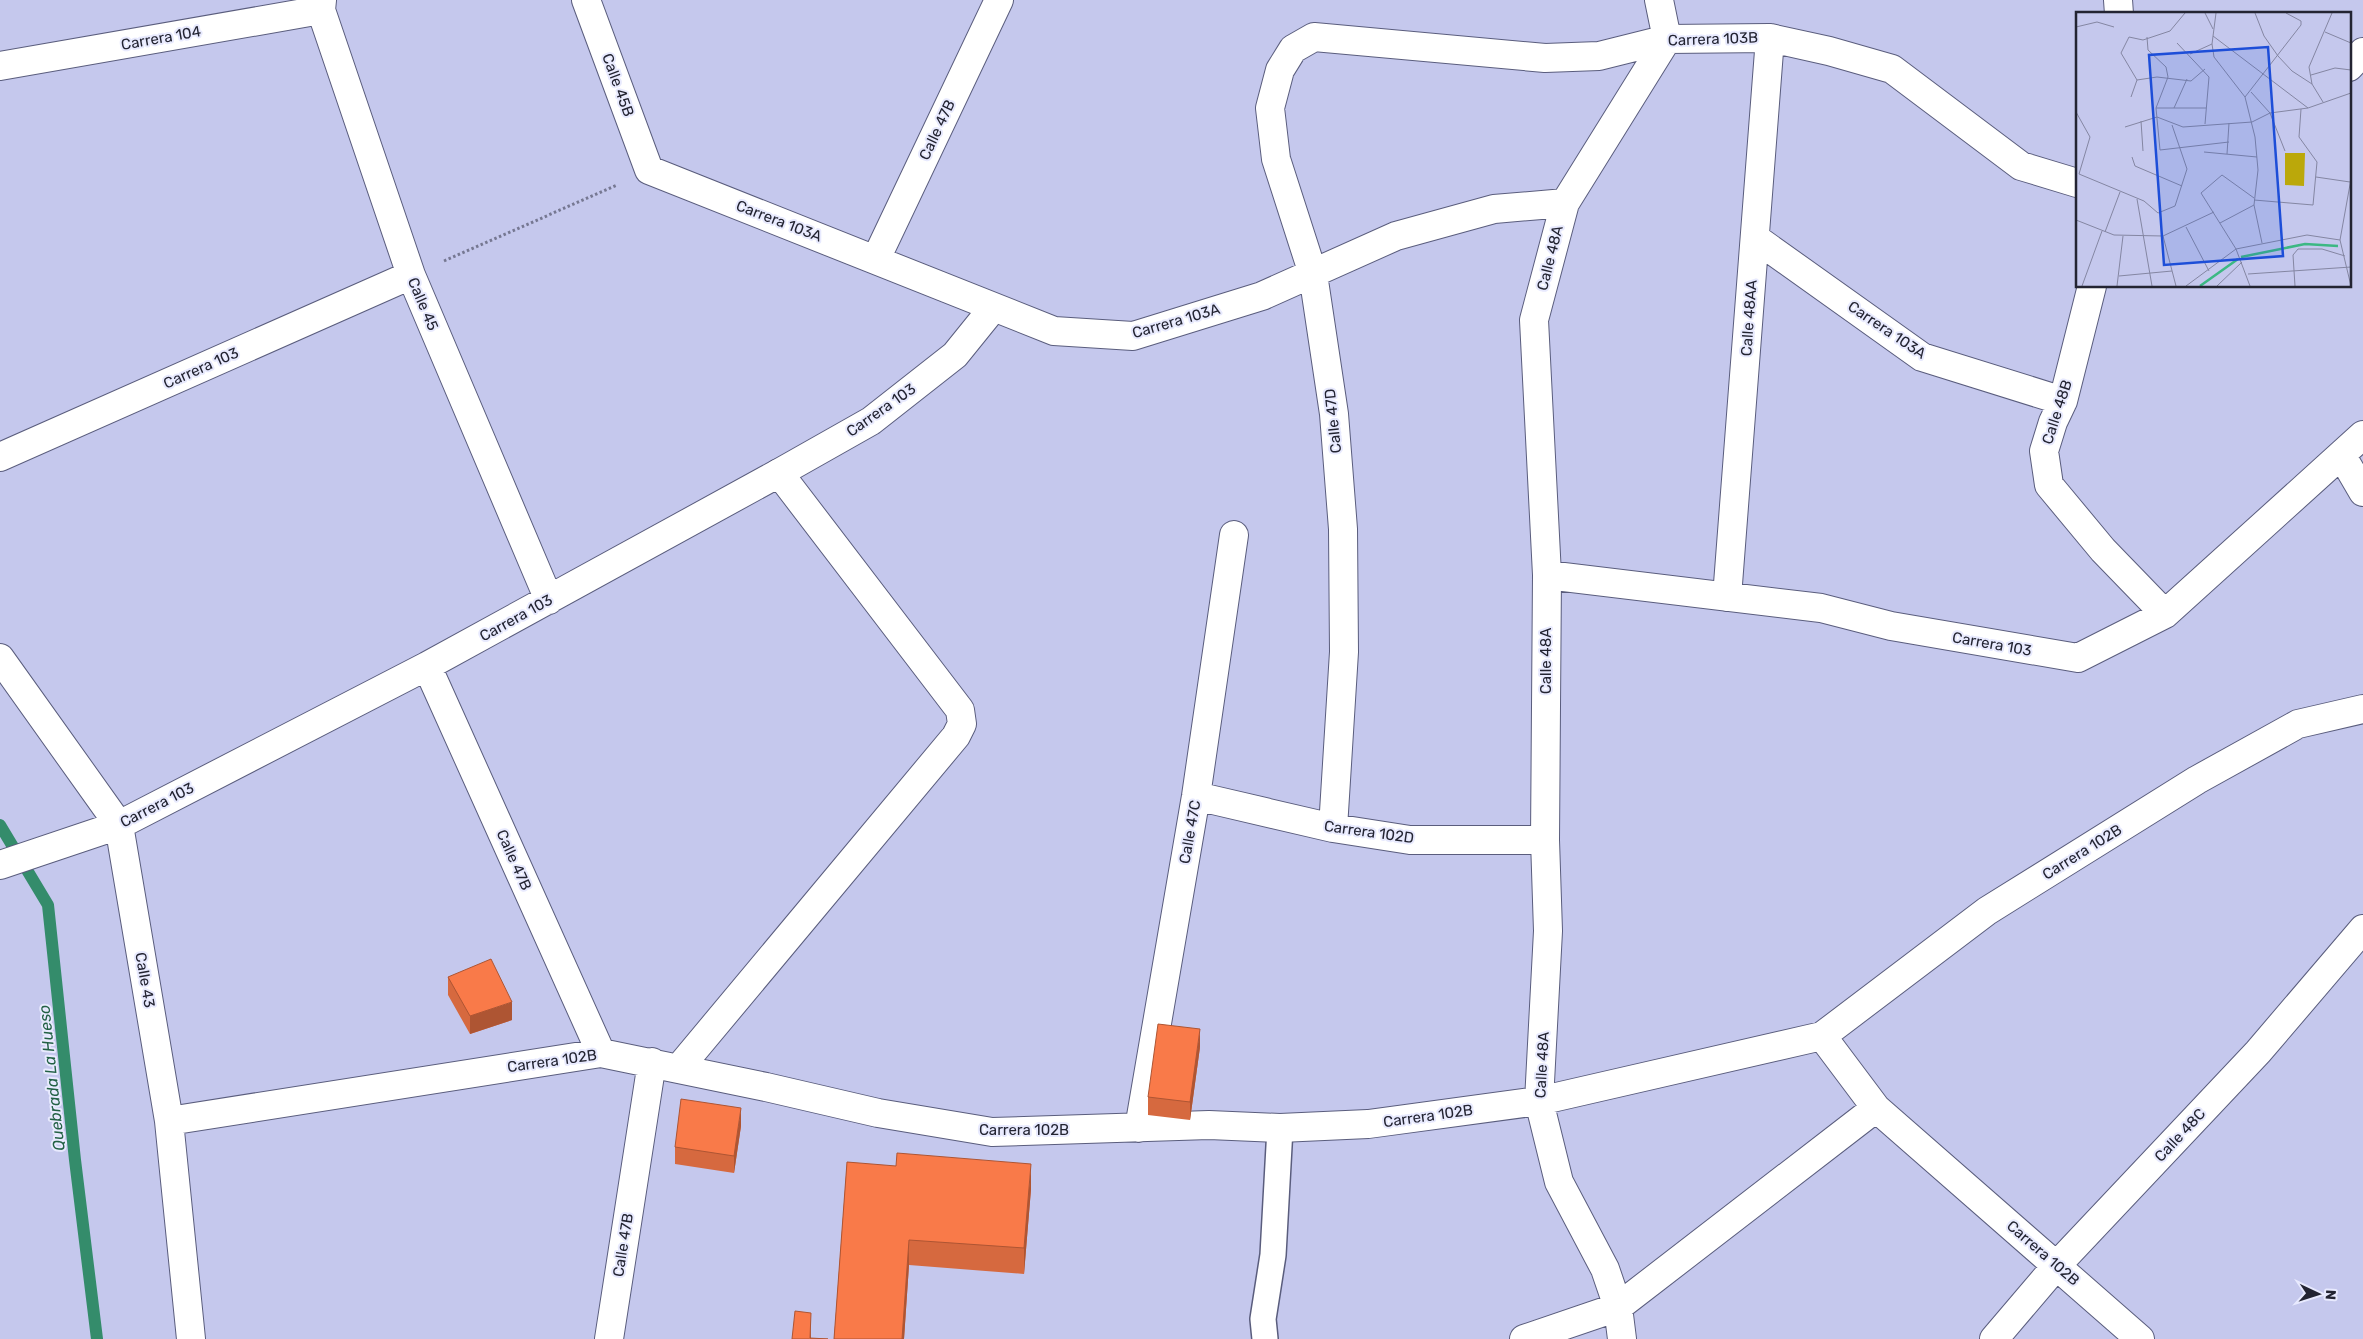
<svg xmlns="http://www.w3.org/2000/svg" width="2363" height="1339" font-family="Rubik,sans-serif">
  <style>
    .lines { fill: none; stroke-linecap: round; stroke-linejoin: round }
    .stream { stroke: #348c6b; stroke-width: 12 }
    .service-casing { stroke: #5a5d7d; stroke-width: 28 }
    .pedestrian-casing { stroke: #5a5d7d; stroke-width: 30 }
    .minor-casing { stroke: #5a5d7d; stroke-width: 30 }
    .path { stroke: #767892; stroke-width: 3; stroke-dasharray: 2.5 2.5; stroke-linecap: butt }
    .service { stroke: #fff; stroke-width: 25 }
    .pedestrian { stroke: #fff; stroke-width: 28 }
    .minor { stroke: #fff; stroke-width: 28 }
    .wall { fill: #d6693f }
    .shaded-wall { fill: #ae5533 }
    .building { fill: #f97a49; stroke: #ae5533 }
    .labels { text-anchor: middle; stroke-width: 4; stroke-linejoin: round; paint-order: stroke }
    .street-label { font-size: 15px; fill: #232432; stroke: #e8eafe }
    .water-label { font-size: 16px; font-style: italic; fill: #236145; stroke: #e8eafe }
    .inset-river { fill: none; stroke: #3cb883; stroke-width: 2.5 }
    .inset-road { fill: none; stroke: #8486a2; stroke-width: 1 }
    .view { fill: #1d4ed8; fill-opacity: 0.15; stroke: #1d4ed8; stroke-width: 2.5 }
    .inset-edge { fill: none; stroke: #232432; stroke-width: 2.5 }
  </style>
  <rect width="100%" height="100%" fill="#c5c8ed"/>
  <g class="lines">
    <path class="stream" d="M0 825 48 905 75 1160 97 1339"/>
    <defs>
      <path id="service" d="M1265 1339 1263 1319 1273 1255 1280 1128"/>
      <path id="pedestrian" d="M779 473 871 421 955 355 993 308"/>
      <path id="minor" d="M322 0 321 10 411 275 549 600
        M586 0 649 170 1054 331 1133 336 1262 296 1396 236 1494 209 1565 203
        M2118 0 2119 14
        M0 66 321 10
        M2349 67 2363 52
        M1755 238 1922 357 2063 401
        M876 259 999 0
        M2092 286 2063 401 2053 422 2044 451 2049 485 2103 550 2165 614
        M2342 456 2363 492
        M0 457 411 275
        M1547 575 1821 608 1891 626 2078 658 2165 614 2363 435
        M1727 597 1770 38
        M0 658 119 825 169 1121 191 1339
        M427 666 601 1053
        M1196 796 1333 828 1410 840H1545
        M1333 828 1344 652 1343 529 1334 414 1313 274 1276 159 1270 108 1280 70 1293 49 1314 37 1545 58 1599 56 1667 39 1770 38 1829 51 1892 69 2021 166 2077 183
        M0 865 119 825 427 666 779 473 960 710 962 724 956 736 679 1068
        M1822 1036 1876 1108 2140 1339
        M169 1121 601 1053 766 1087 878 1113 992 1132 1209 1125 1280 1128 1368 1124 1539 1101 1822 1036 1987 911 2197 780 2298 724 2363 709
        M1139 1128 1196 796 1234 535
        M609 1339 652 1062
        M1524 1339 1618 1307 1876 1108
        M1622 1339 1618 1307 1605 1269 1559 1182 1539 1101 1548 931 1545 840 1547 575 1534 320 1565 203 1667 39 1659 0
        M1994 1339 2057 1265 2258 1052 2363 929"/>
    </defs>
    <use href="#service" class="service-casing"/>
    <use href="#pedestrian" class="pedestrian-casing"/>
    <use href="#minor" class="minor-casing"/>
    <path class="path" d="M444 261 617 185"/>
    <use href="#service" class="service"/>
    <use href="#pedestrian" class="pedestrian"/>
    <use href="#minor" class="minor"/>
  </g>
  <path class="wall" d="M448 977 512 1020 470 1034 448 995Z
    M1200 1047 1190 1120 1148 1115V1097Z
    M741 1126 734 1173 675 1164V1147Z
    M847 1162 1031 1189 1024 1274 909 1265 904 1339H834Z"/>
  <path class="shaded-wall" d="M512 1002V1020L470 1034V1016Z
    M1200 1029V1047L1190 1120V1102Z
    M741 1108V1126L734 1173V1156Z
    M1031 1164V1189L1024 1274V1248Z
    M909 1240V1265L904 1339H902Z
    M811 1313V1339H810Z"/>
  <path class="building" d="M491 959 512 1002 470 1016 448 977Z
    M1158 1024 1200 1029 1190 1102 1148 1097Z
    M681 1099 741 1108 734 1156 675 1147Z
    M897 1153 1031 1164 1024 1248 909 1240 902 1339H834L847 1162 896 1166Z
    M795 1311 811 1313 810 1338 828 1339H792Z"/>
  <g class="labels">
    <g class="street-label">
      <text transform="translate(161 38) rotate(-10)" y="5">Carrera 104</text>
      <text transform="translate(1713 39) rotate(-2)" y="5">Carrera 103B</text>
      <text transform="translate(618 85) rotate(70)" y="5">Calle 45B</text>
      <text transform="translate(937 130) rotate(-65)" y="5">Calle 47B</text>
      <text transform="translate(779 221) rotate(21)" y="5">Carrera 103A</text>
      <text transform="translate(1550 258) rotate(-76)" y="5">Calle 48A</text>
      <text transform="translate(423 304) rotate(67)" y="5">Calle 45</text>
      <text transform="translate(1749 318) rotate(-86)" y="5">Calle 48AA</text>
      <text transform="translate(1176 321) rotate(-16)" y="5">Carrera 103A</text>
      <text transform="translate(1887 330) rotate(34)" y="5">Carrera 103A</text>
      <text transform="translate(201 368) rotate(-24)" y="5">Carrera 103</text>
      <text transform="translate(881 410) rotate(-35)" y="5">Carrera 103</text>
      <text transform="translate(2057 412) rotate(-72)" y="5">Calle 48B</text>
      <text transform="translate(1333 421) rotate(-96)" y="5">Calle 47D</text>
      <text transform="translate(516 618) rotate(-29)" y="5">Carrera 103</text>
      <text transform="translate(1992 644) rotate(10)" y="5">Carrera 103</text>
      <text transform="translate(1546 661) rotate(-90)" y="5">Calle 48A</text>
      <text transform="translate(157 805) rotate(-27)" y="5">Carrera 103</text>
      <text transform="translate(1190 832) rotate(-80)" y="5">Calle 47C</text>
      <text transform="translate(1369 832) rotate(8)" y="5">Carrera 102D</text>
      <text transform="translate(2082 852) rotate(-32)" y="5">Carrera 102B</text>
      <text transform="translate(514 860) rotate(66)" y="5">Calle 47B</text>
      <text transform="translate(145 980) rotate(80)" y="5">Calle 43</text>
      <text transform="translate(552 1061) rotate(-8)" y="5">Carrera 102B</text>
      <text transform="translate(1542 1065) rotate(-87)" y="5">Calle 48A</text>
      <text transform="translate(1428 1116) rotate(-8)" y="5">Carrera 102B</text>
      <text x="1024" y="1135">Carrera 102B</text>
      <text transform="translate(2180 1135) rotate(-47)" y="5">Calle 48C</text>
      <text transform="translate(623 1245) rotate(-81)" y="5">Calle 47B</text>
      <text transform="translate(2043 1253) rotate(41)" y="5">Carrera 102B</text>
    </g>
    <g class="water-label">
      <text transform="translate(51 1078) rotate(-96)" y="6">Quebrada La Hueso</text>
    </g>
  </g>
  <g transform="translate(2076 12)">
    <rect width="275" height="275" fill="#c5c8ed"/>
    <path d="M209 141H229L228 174 209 173Z" fill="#bba80a"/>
    <path class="inset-river" d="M165 245 229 232 262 234M124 274 162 247"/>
    <path class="inset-road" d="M129 1 137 17M140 1 136 32 138 45 169 85 179 125 182 158 178 193 186 231M179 1 188 24 202 44 216 59 236 72M0 15 21 10 38 15M249 20 275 31M137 24 232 96M71 25 72 38 90 55 92 65 80 96 84 138 153 130M101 31 133 65 129 112M114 42 136 32M235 63 259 56 275 58M61 68 45 41 53 25 67 28 94 19 109 1M175 80 194 101 209 139M55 85 61 68 81 65 115 69 129 57M169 85 225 13V9L210 1M247 90 236 72 233 55 256 1M80 96H130M98 96 111 67M0 100 14 125 3 162 68 189 82 201 99 194 111 157 96 113M65 109 67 139M49 115 81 105 107 115 176 110 194 101 232 96 275 81M128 140 181 145M151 142 153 111M56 145 59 154 106 174M240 165 274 170M61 187 76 274M178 188 237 193 241 150 223 125 225 97M0 208 38 223 87 224 138 200M144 211 178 193M110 215 133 259M29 220 44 180M87 224 100 274M172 262 275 255M43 264 96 259M6 274 26 219M41 274 47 224M110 274 160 237 231 223 264 228M141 274 166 250M174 274 160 237 125 181 146 163 178 186M219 274 217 243 222 237H246L269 244M275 274 264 228 275 167"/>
    <path class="view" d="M192 35 207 244 88 253 73 43Z"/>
    <rect width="275" height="275" class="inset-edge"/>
  </g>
  <g transform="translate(2318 1294) rotate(94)" stroke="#e8eafe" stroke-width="4" paint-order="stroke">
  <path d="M0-4L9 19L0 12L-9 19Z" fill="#232432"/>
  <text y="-8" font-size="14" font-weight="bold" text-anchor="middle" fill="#232432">N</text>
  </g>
</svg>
